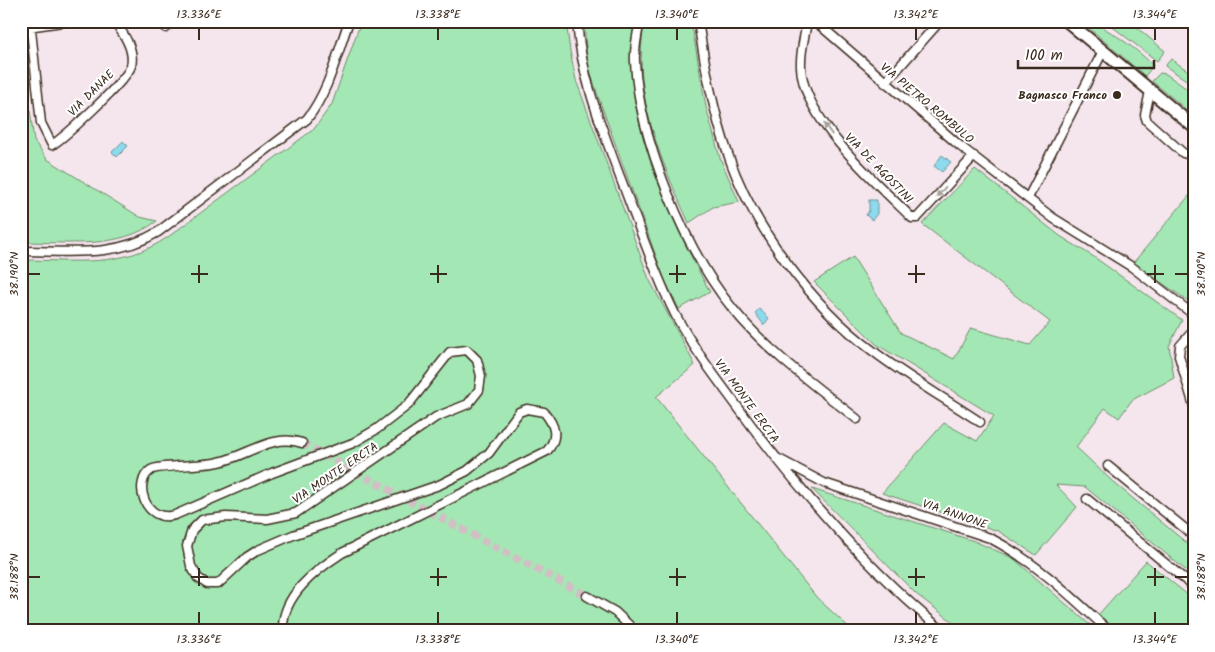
<svg xmlns="http://www.w3.org/2000/svg" width="1215" height="652" font-family="Kalam,sans-serif">
  <style>
    .green { fill: #a3e8b4; stroke: #6f8969 }
    .water { fill: #8ddaed; stroke: #6c949a }
    .lines { fill: none; stroke-linecap: round; stroke-linejoin: round }
    .street-tunnel { stroke: #d0c0c4; stroke-width: 8; stroke-dasharray: 8 4; stroke-linecap: butt }
    .street-casing { stroke: #3b2a1e; stroke-width: 11 }
    .secondary-casing { stroke: #3b2a1e; stroke-width: 15 }
    .street { stroke: #fff; stroke-width: 8 }
    .secondary { stroke: #fff; stroke-width: 11 }
    .oneway { fill: #a79f9a }
    .ticks { fill: none; stroke: #3b2a1e; stroke-width: 2 }
    .poi-dot { fill: #3b2a1e; stroke: #fff; stroke-width: 2 }
    .labels { text-anchor: middle; stroke-width: 4; stroke-linejoin: round; paint-order: stroke }
    .street-label { font-size: 12px; fill: #3b2a1e; stroke: #fff }
    .poi-label { font-size: 12px; font-weight: bold; fill: #3b2a1e; stroke: #fff; text-anchor: end }
    .neatline { fill: none; stroke: #3b2a1e; stroke-width: 2 }
    .ticks-label { font-size: 12px; text-anchor: middle; fill: #3b2a1e }
  </style>
  <rect width="100%" height="100%" fill="#f5e6ee"/>
  <filter id="ink" filterUnits="userSpaceOnUse"><feTurbulence type="fractalNoise" baseFrequency=".02" numOctaves="2"/><feDisplacementMap in="SourceGraphic" scale="10" xChannelSelector="R" yChannelSelector="G"/><feConvolveMatrix kernelMatrix="1 2 1 2 8 2 1 2 1" color-interpolation-filters="sRGB"/></filter>
  <g filter="url(#ink)">
    <path class="green" d="M361 21H566L570 51 576 80 649 279 695 365 656 397 817 598 853 631H21V260C76 260 121 269 168 237L314 129 332 104Z
      M584 21H635C616 105 670 219 710 292L679 309 665 281 599 99 587 61Z
      M645 21H691L706 107 720 158 739 202 713 207 689 223C661 161 630 90 645 21Z
      M1085 21C1101 22 1144 54 1153 66L1145 76 1083 23Z
      M1105 21H1129L1165 51 1157 61Z
      M1171 59 1194 75V85L1165 66Z
      M1160 73 1166 74 1194 94 1192 110 1188 111 1152 81Z
      M29 102 34 141 47 159 140 217 157 221C119 250 67 242 21 242V103Z
      M975 169 1060 236 1094 257 1182 320 1169 346 1174 378 1132 400 1119 418 1105 408 1076 447 1113 482 1194 549V577L1085 487 1056 485 1077 507 1036 555 998 531 882 493 944 423 977 441 994 416 876 344 814 282 853 257 901 333 954 359 971 328 1030 345 1050 322 922 224Z
      M1194 190V305L1133 263Z
      M812 489 974 541 1013 558 1097 631H965L916 594Z
      M1146 561 1194 600V631H1118L1098 615Z"/>
    <path class="water" d="M123 141 128 146 117 157 112 152Z
      M942 155 951 162 942 172 934 166Z
      M869 200H877V214L872 220 866 215 869 211Z
      M759 309 769 318 764 325 755 313Z"/>
    <g class="lines">
      <path class="street-tunnel" d="M302 443 587 596"/>
      <defs>
        <path id="street" d="M30 21 41 123 52 145C66 136 127 80 131 66 135 50 124 34 114 21
          M577 21C581 76 601 126 620 177 638 223 653 270 675 314 692 346 713 374 734 402 793 483 865 567 943 631
          M640 21C637 35 634 48 635 62 639 138 685 251 733 309 768 352 814 385 857 419
          M698 21C705 66 713 111 728 154 752 226 812 306 873 351 907 377 944 398 980 422
          M807 21C805 36 800 51 801 67 803 120 876 182 912 218H917L974 156
          M815 21 960 146 1053 218 1132 267 1194 315
          M21 28 69 21
          M166 28 169 21
          M885 83 940 21
          M1150 91 1145 115 1147 121 1183 153 1190 155 1194 154
          M1028 198 1103 51
          M21 251C70 251 115 258 158 232L307 119C329 91 337 54 349 21
          M1194 330 1180 346 1179 356 1194 406
          M779 459 824 483 990 538C1036 562 1071 596 1109 631
          M1108 466 1194 536
          M1087 499 1194 587
          M587 596 615 612 635 631
          M283 631C281 596 316 570 342 553L547 451C559 437 555 425 544 412L527 409 519 412 489 453 467 471 439 485 293 535 258 550 247 557 218 584H207L198 578 191 566 187 546 192 530 202 520 226 517 267 519 296 513 436 417 468 404 479 390 481 376 477 360 467 350 450 352 408 405 377 429 353 443 272 473 175 515C145 524 132 482 151 470 158 465 205 466 219 462 247 456 272 433 302 443"/>
        <path id="secondary" d="M1067 21 1194 127"/>
      </defs>
      <use href="#street" class="street-casing"/>
      <use href="#secondary" class="secondary-casing"/>
      <use href="#street" class="street"/>
      <use href="#secondary" class="secondary"/>
    </g>
    <defs><path id="oneway-solid" d="M-6-.8H1V-3.2L6.5 0L1 3.2V.8H-6Z" transform="scale(1.25)"/></defs>
    <g class="oneway">
      <use href="#oneway-solid" transform="translate(828 129) rotate(-125)"/>
      <use href="#oneway-solid" transform="translate(941 192) rotate(132)"/>
    </g>
  </g>
  <path class="ticks" d="M199 28V40M438 28V40M677 28V40M916 28V40M1155 28V40M199 265V283M438 265V283M677 265V283M916 265V283M1155 265V283M28 274H40M191 274H208M430 274H447M669 274H686M908 274H925M1147 274H1164M1175 274H1188M199 568V586M438 568V586M677 568V586M916 568V586M1155 568V586M28 577H40M191 577H208M430 577H447M669 577H686M908 577H925M1147 577H1164M1175 577H1188M199 612V624M438 612V624M677 612V624M916 612V624M1155 612V624"/>
  <circle class="poi-dot" cx="1117" cy="95" r="5"/>
  <g class="labels">
    <g class="street-label">
      <text transform="translate(91 93) rotate(-45)" y="4">VIA DANAE</text>
      <text transform="translate(927 103) rotate(40)" y="4">VIA PIETRO ROMBULO</text>
      <text transform="translate(879 168) rotate(46)" y="4">VIA DE AGOSTINI</text>
      <text transform="translate(747 401) rotate(54)" y="4">VIA MONTE ERCTA</text>
      <text transform="translate(335 473) rotate(-34)" y="4">VIA MONTE ERCTA</text>
      <text transform="translate(955 514) rotate(19)" y="4">VIA ANNONE</text>
    </g>
    <g class="poi-label">
      <text x="1107" y="99">Bagnasco Franco</text>
    </g>
  </g>
  <rect width="1215" height="652" fill="none" stroke="#fff" stroke-width="55"/>
  <path d="M1018 60v8h136v-8" fill="none" stroke="#3b2a1e" stroke-width="2.5"/>
  <text x="1025" y="60" font-size="15" fill="#3b2a1e" stroke="#ffffff" stroke-width="4" paint-order="stroke">100 m</text>
  <rect x="28" y="28" width="1160" height="596" class="neatline"/>
  <g class="ticks-label">
    <text x="199" y="18">13.336°E</text>
    <text x="438" y="18">13.338°E</text>
    <text x="677" y="18">13.340°E</text>
    <text x="916" y="18">13.342°E</text>
    <text x="1155" y="18">13.344°E</text>
    <text transform="translate(14 274) rotate(-90)" y="4">38.190°N</text>
    <text transform="translate(1201 274) rotate(-90)" y="4">38.190°N</text>
    <text transform="translate(14 577) rotate(-90)" y="4">38.188°N</text>
    <text transform="translate(1201 577) rotate(-90)" y="4">38.188°N</text>
    <text x="199" y="643">13.336°E</text>
    <text x="438" y="643">13.338°E</text>
    <text x="677" y="643">13.340°E</text>
    <text x="916" y="643">13.342°E</text>
    <text x="1155" y="643">13.344°E</text>
  </g>
</svg>
